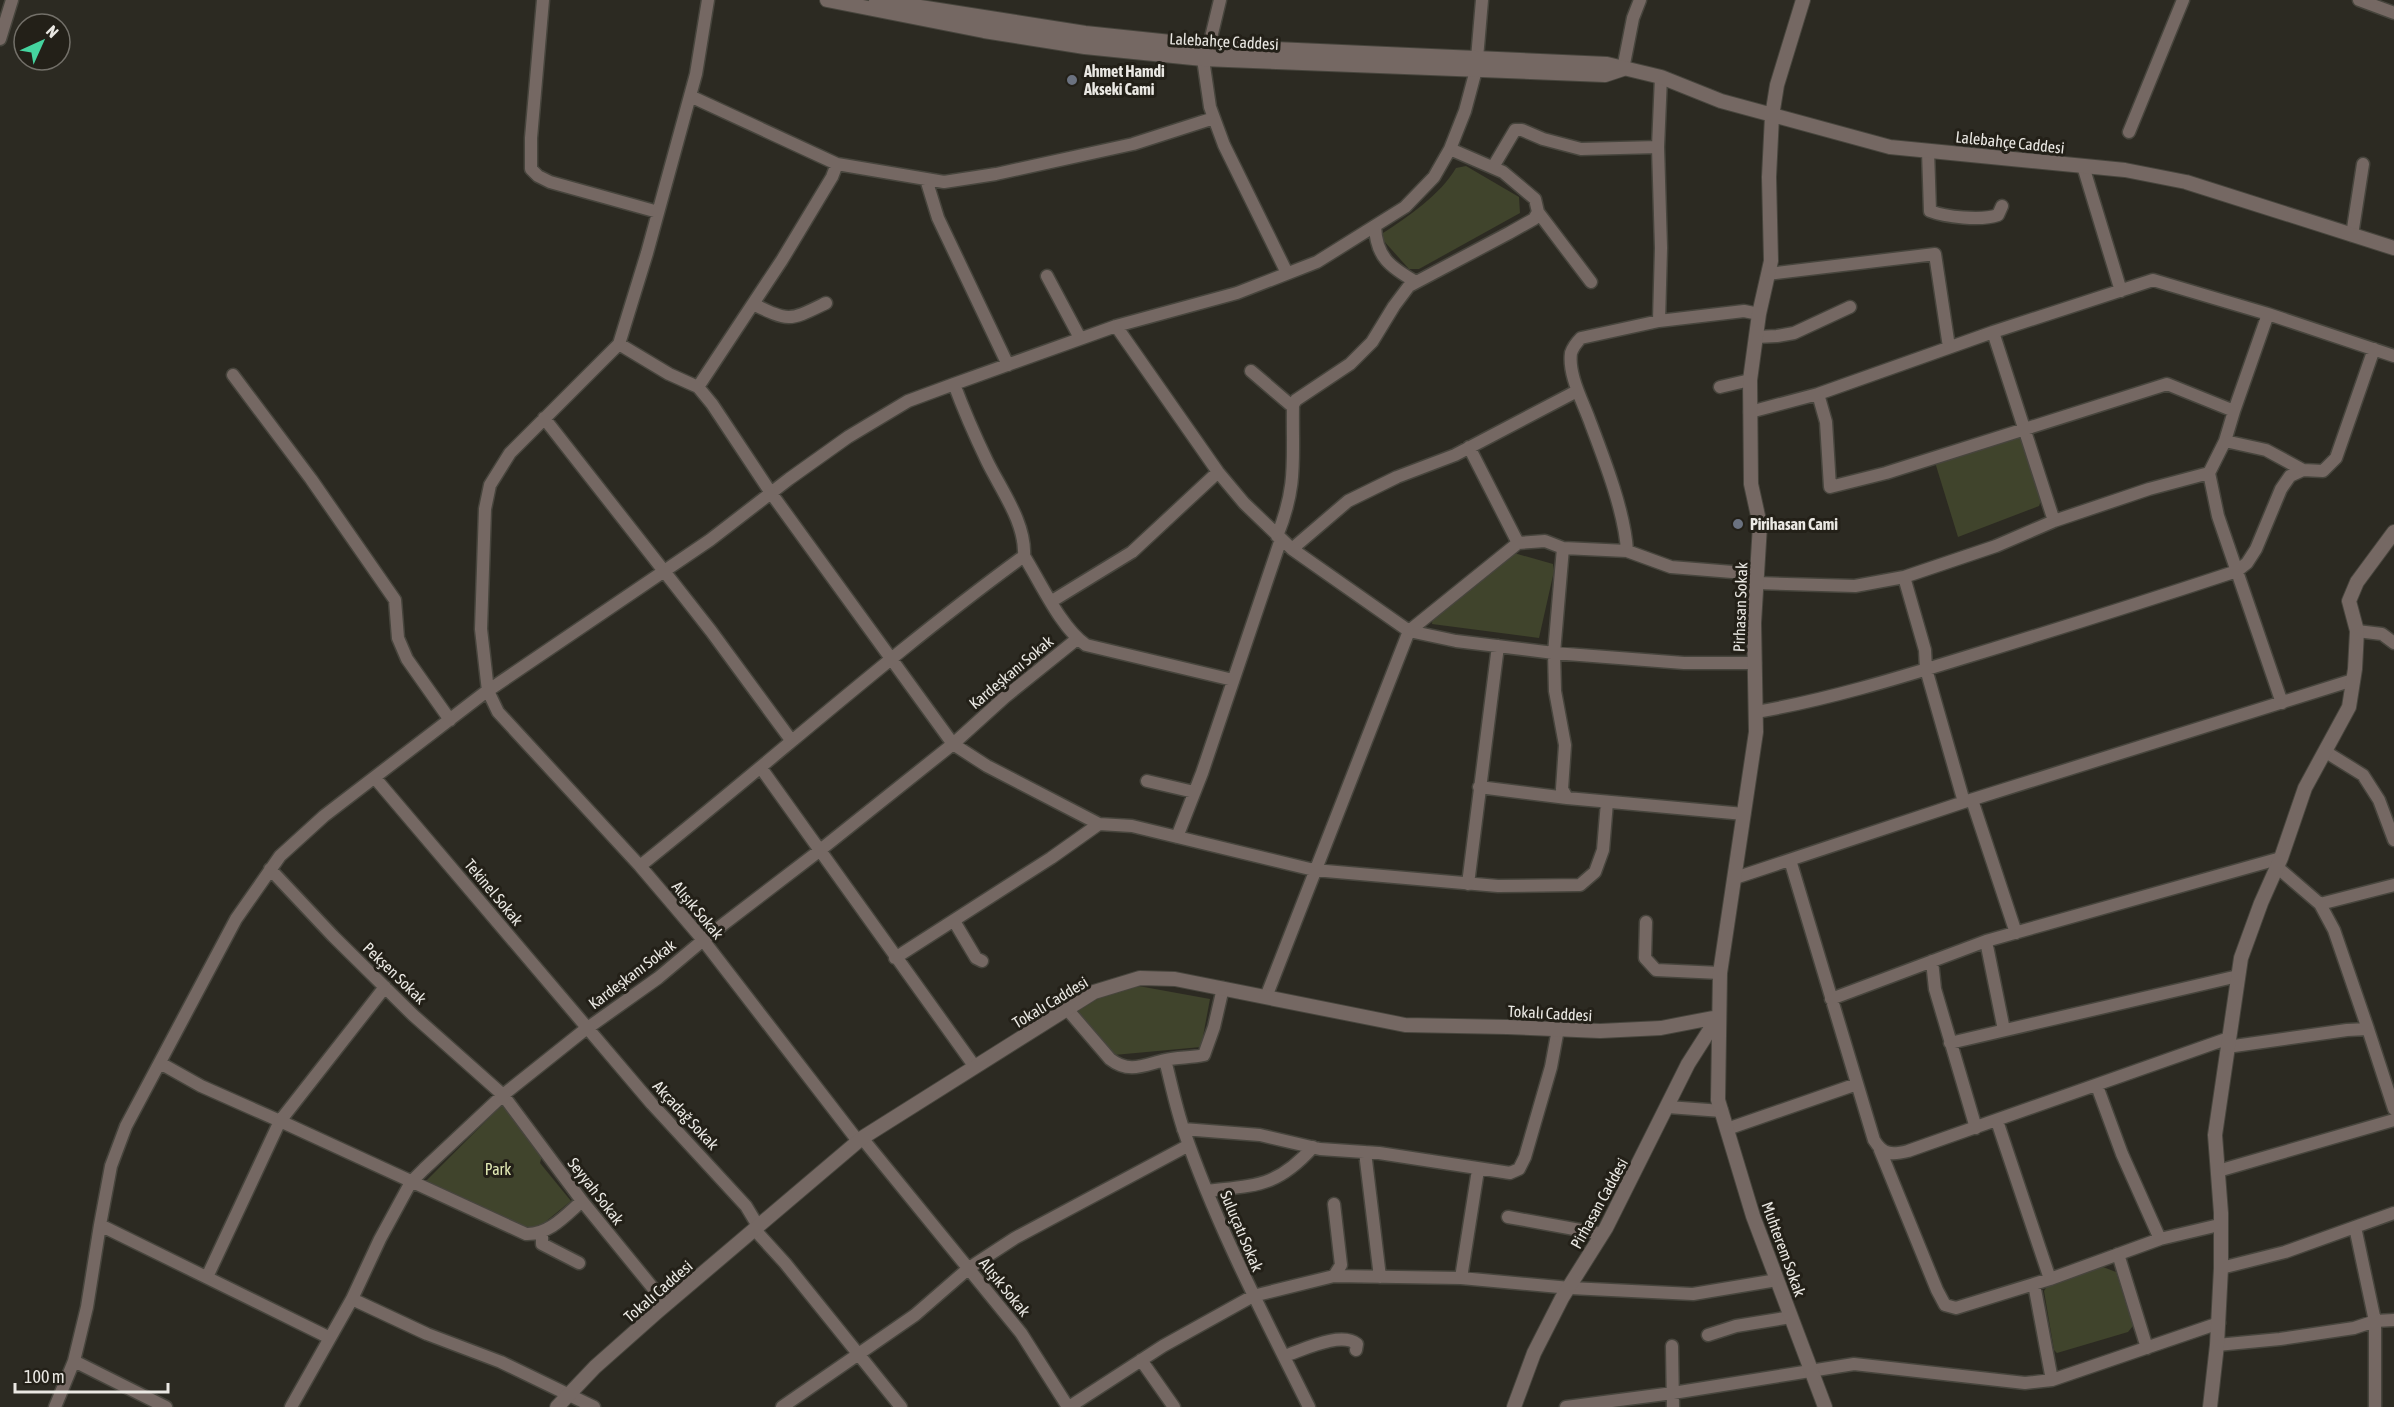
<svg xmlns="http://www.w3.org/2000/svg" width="2394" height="1407" font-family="'Asap Condensed',sans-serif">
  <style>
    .green { fill: #40442c }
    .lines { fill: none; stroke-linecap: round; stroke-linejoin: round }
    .minor-casing { stroke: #47453d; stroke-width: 15 }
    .tertiary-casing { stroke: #47453d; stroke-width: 16 }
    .minor { stroke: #756863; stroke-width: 12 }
    .tertiary { stroke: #756863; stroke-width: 14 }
    .worship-dot { fill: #6b7280; stroke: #232018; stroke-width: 2 }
    .labels { text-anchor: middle; stroke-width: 6; stroke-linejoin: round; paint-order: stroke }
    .street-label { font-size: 16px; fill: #eae8e3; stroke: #232018 }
    .poi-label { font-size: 16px; font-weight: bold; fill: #eae8e3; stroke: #232018; text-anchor: start }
    .park-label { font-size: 16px; fill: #e2eab5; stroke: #232018 }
  </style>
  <rect width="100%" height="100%" fill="#2c2a22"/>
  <path class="green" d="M1466 166 1519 197 1520 213 1419 269H1409L1383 240V233C1408 217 1441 194 1456 168Z
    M2021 436 2042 498 2039 506 1958 537 1934 459Z
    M1514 553 1553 564 1554 571 1539 638 1432 624 1433 616Z
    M1133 985 1210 999 1201 1047 1114 1055 1077 1011 1102 995Z
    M501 1106 505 1107 543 1152 540 1163 571 1201 534 1231 425 1182Z
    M2103 1267 2116 1272 2133 1326 2128 1332 2057 1353 2054 1350 2044 1291 2048 1285Z"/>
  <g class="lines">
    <defs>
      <path id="minor" d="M543 0 531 138V169L538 176 550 182 658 212
        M708 0 696 74 647 253 619 344 510 453 490 485 485 509 481 629 488 691 498 712 640 866 703 940 858 1141
        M2359 0 2394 13
        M0 39 12 0
        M1209 46 1220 0
        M1203 59 1210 107 1224 145 1287 273
        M1623 69 1633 18 1640 0
        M690 96 837 164
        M2129 132 2183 0
        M1928 151 1930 211C1945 217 1981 221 1998 215L2002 206
        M2083 166 2121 291
        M1493 167 1515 130H1522L1543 139 1581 149 1658 147
        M926 179 938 218 1008 365
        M1538 212 1591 282
        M1375 226C1376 257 1390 267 1416 282
        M2352 235 2363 164
        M1768 274 1935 254 1949 347
        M1047 276 1080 338
        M753 304C790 322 789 321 826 303
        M2268 314 2234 411 2225 441 2209 473 2218 516 2282 703
        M1659 321 1661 248 1658 147 1661 77
        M1116 326 1218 472 1244 503 1292 549 1409 631 1456 641 1554 653 1684 663H1755
        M1993 332 2054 521
        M1756 337 1777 336 1794 333 1850 307
        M619 344 669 374 698 387 712 404 771 493 953 744 987 766 1099 824
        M1251 371 1293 407
        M233 375 311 479 395 600 398 638 407 659 450 720
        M954 384 1116 326 1237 293 1317 262 1405 207 1434 177 1450 149 1465 111 1476 70 1482 0
        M698 387 782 260 832 177 837 164 944 182 996 174 1133 144 1214 118
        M1720 387 1750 380
        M1818 394 1826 422 1830 487 1886 473 2167 384 2234 411
        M1750 412 1818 394 1993 332 2153 280 2268 314 2394 356
        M544 418 711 631 791 740
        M2225 441 2266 450 2303 470 2323 471 2336 458 2374 349
        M1469 447 1518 543
        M1277 536C1298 485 1292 458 1293 405L1296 400 1350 364 1372 342 1394 306 1409 286 1509 233 1534 219 1538 212 1535 199 1503 172 1450 149
        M1563 548 1554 653 1555 691 1565 745 1562 789 1567 798 1744 814
        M1292 549 1348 501 1397 477 1455 455 1577 391
        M1627 551C1625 512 1603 456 1589 419 1582 400 1568 374 1571 353 1573 347 1577 342 1581 338L1659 321 1744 311 1759 314
        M1024 556C1041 583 1061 628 1086 645L1233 680
        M1904 577 1925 650 1926 669 1964 802
        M1757 583 1855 586 1904 577 1996 546 2054 521 2149 489 2209 473
        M1052 601 1132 552 1218 472
        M2357 631 2382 634 2394 643
        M1756 712C1826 700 1895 679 1963 658 2055 630 2146 601 2237 571L2247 563 2256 549 2281 489 2290 476 2303 470
        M2326 752 2363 775 2379 800 2394 840
        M761 768 975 1067
        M375 778 652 1104 746 1206 758 1226
        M1147 781 1194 792
        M1479 787 1567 798
        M1972 800 2016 933
        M1177 837 1202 773 1281 539
        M1790 860 1874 1140C1883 1155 1892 1155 1908 1151L2229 1038
        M2277 867 2320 904 2394 885
        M270 869 333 936 413 1015 503 1095 582 1201 666 1304
        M1735 878 1964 802 2353 680
        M1468 884 1498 646
        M2320 904 2334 930 2368 1029
        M954 921 976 958 982 961
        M1646 922 1645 958 1656 970 1720 973
        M895 958 1051 858 1099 824 1132 826 1314 870 1498 886 1580 885 1595 872 1603 850 1607 802
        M1932 961 1935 989 1976 1128
        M385 987 280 1121 526 1234C549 1235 566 1215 582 1201
        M1266 997 1409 631 1518 543 1545 541 1563 548 1627 551 1671 567 1757 574
        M1831 999 1986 941
        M1067 1009 1110 1059C1129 1074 1144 1065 1165 1060 1178 1057 1191 1058 1204 1055L1214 1027 1223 988
        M2004 1030 1986 941 2281 858
        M1950 1043 2238 976
        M2227 1047 2347 1030 2368 1029 2394 1109
        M1165 1060C1171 1083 1176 1108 1184 1131 1217 1227 1264 1316 1309 1407
        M160 1063 201 1086 280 1121 207 1277
        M2097 1086 2122 1154 2160 1239
        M1668 1107 1722 1111
        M1997 1121 2050 1279
        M1183 1129 1260 1135 1320 1149 1379 1153 1510 1173 1519 1169 1525 1157 1551 1067 1558 1029
        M1727 1129 1857 1084
        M862 1138 1021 1333 1068 1407
        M1880 1150 1937 1290 1945 1305 1956 1308 2050 1279 2160 1239 2219 1225
        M1365 1152 1380 1277
        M2218 1171 2394 1120
        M1207 1191C1257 1185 1277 1187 1313 1147
        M1508 1217 1602 1234
        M100 1225 87 1307 74 1361 166 1407
        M2355 1227 2375 1321V1407
        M754 1229 785 1263 901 1407
        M542 1232V1244L579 1263
        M2118 1254 2147 1348
        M2221 1268 2285 1252 2394 1213
        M1334 1276 1461 1278 1478 1170
        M1461 1278 1570 1288 1693 1294 1777 1280
        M2034 1284 2052 1380
        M352 1299 427 1334 501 1362 594 1407
        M1708 1335 1736 1326 1791 1317
        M330 1338 100 1225 111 1166 126 1126 236 919 280 856 324 816 483 694 710 540 789 479 848 437 908 401 954 384C964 411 975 436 987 461 1001 490 1026 523 1024 556 891 653 768 764 640 866
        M2217 1345 2280 1339 2354 1328 2375 1321 2394 1320
        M1672 1346 1673 1407
        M1284 1356C1303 1350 1341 1331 1357 1344L1356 1350
        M1141 1360 1174 1407
        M55 1407 74 1361
        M291 1407 352 1299 380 1239 411 1182 424 1169 503 1095 582 1032 658 978 708 936 819 851 953 744 1005 697 1077 639
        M782 1407 915 1315 969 1268 1015 1238 1189 1145
        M1069 1407 1163 1346 1253 1296 1334 1276 1341 1265 1334 1204
        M1566 1407 1673 1393 1854 1364 2025 1383 2052 1380 2219 1323"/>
      <path id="tertiary" d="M827 0 984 31 1085 47 1203 59 1605 75 1623 69
        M876 0 1085 33 1209 46 1607 64 1661 77 1721 101 1890 147 2125 170 2186 182 2394 248
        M1803 0 1777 85 1772 116 1769 177 1771 261 1759 314 1750 380 1751 484 1760 525 1754 623 1756 732 1720 973 1718 1100 1753 1216 1825 1407
        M557 1407 595 1367 657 1312 862 1138 1094 992 1140 978 1175 979 1405 1025 1507 1027 1600 1031 1661 1028 1718 1017
        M1514 1407 1534 1353 1562 1298 1606 1228 1688 1064 1718 1017
        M2210 1407 2217 1345 2221 1268V1213L2215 1135 2241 958 2261 903 2281 858 2305 788 2349 707 2355 669 2357 631 2349 601 2357 582 2394 532"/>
    </defs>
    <use href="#minor" class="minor-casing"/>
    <use href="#tertiary" class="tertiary-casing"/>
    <use href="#minor" class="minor"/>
    <use href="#tertiary" class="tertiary"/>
  </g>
  <g class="worship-dot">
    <circle cx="1072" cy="80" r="6"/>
    <circle cx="1738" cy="524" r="6"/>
  </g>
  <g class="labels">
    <g class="street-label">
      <text transform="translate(1224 41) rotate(3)" y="6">Lalebahçe Caddesi</text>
      <text transform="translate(2010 142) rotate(6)" y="6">Lalebahçe Caddesi</text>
      <text transform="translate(1740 607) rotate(-88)" y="6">Pirhasan Sokak</text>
      <text transform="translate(1011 672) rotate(-40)" y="6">Kardeşkanı Sokak</text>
      <text transform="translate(494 892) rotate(50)" y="6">Tekinel Sokak</text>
      <text transform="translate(698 910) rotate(50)" y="6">Alışık Sokak</text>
      <text transform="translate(395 973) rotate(44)" y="6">Pekşen Sokak</text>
      <text transform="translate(632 974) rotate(-37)" y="6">Kardeşkanı Sokak</text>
      <text transform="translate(1050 1002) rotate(-31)" y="6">Tokalı Caddesi</text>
      <text transform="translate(1550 1013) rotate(3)" y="6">Tokalı Caddesi</text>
      <text transform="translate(686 1115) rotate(47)" y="6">Akçadağ Sokak</text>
      <text transform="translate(596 1191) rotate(52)" y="6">Seyyah Sokak</text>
      <text transform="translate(1599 1203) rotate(-61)" y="6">Pirhasan Caddesi</text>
      <text transform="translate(1242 1231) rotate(67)" y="6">Suluçatı Sokak</text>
      <text transform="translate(1784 1249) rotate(70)" y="6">Muhterem Sokak</text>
      <text transform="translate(1005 1287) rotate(51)" y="6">Alışık Sokak</text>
      <text transform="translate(658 1291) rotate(-41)" y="6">Tokalı Caddesi</text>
    </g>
    <g class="poi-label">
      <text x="1084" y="77">Ahmet Hamdi<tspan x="1084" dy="18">Akseki Cami</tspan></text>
      <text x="1750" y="530">Pirihasan Cami</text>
    </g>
    <g class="park-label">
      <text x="498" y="1175">Park</text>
    </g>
  </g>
  <g transform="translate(42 42) rotate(45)"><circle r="28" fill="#232018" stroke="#737069" stroke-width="1.5"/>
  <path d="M0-4.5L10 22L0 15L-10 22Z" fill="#45d49f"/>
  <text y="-9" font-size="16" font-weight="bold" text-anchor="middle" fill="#eae8e3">N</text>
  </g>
  <path d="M15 1383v9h153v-9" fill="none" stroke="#eae8e3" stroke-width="3"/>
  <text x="24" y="1383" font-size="18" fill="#eae8e3" stroke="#232018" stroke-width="4.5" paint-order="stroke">100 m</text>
</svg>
